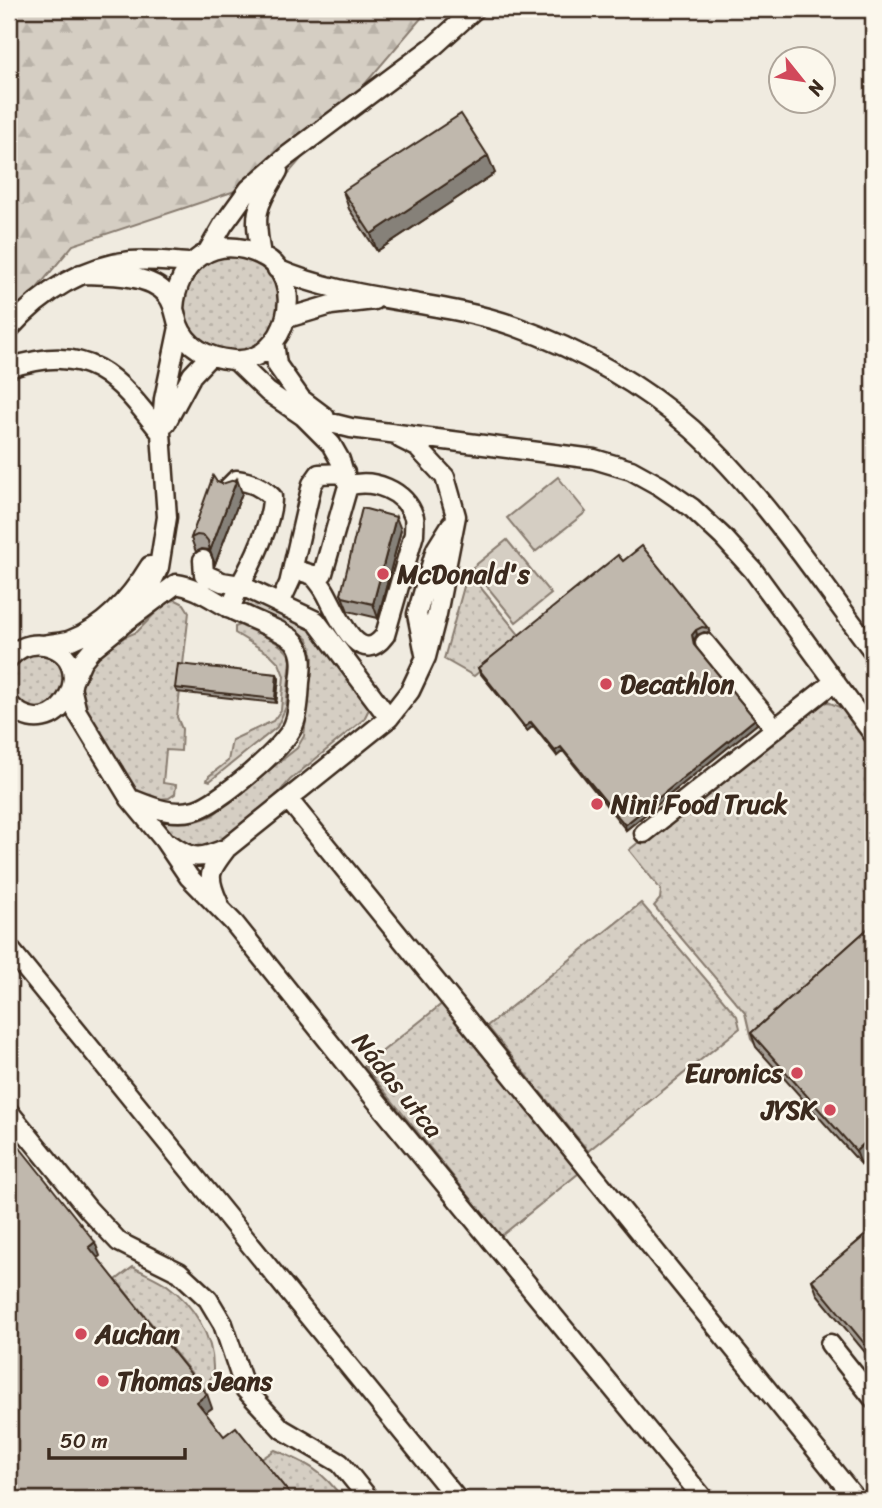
<svg xmlns="http://www.w3.org/2000/svg" width="882" height="1508" font-family="Sriracha,sans-serif">
  <style>
    .green { fill: url(#green-dots); stroke: #887c70; stroke-width: 2 }
    .forest { fill: url(#forest-firs); stroke: #887c70; stroke-width: 2 }
    .pitch { fill: #d5cec3; stroke: #887c70; stroke-width: 2 }
    .lines { fill: none; stroke-linecap: round; stroke-linejoin: round }
    .minor-casing { stroke: #3b2a1e; stroke-width: 23 }
    .minor { stroke: #fbf7ec; stroke-width: 18 }
    .wall { fill: #a59e95; stroke: #3b2a1e; stroke-width: 2 }
    .shaded-wall { fill: #868179; stroke: #3b2a1e; stroke-width: 2 }
    .building { fill: #c0b8ad; stroke: #3b2a1e; stroke-width: 2 }
    .poi-dot { fill: #d1495b; stroke: #fbf7ec; stroke-width: 2.5 }
    .labels { text-anchor: middle; stroke-width: 5; stroke-linejoin: round; paint-order: stroke }
    .poi-label { font-size: 26px; font-weight: bold; fill: #3b2a1e; stroke: #fbf7ec; text-anchor: start }
    .street-label { font-size: 26px; fill: #3b2a1e; stroke: #fbf7ec }
  </style>
  <defs>
    <pattern id="green-dots" width="8" height="8" patternUnits="userSpaceOnUse" patternTransform="scale(1.75)"><rect width="8" height="8" fill="#d5cec3"/><path d="M2 2h.1M6 6h.1" fill="none" stroke="#b8b1a7" stroke-width="1.8" stroke-linecap="round"/></pattern>
    <pattern id="forest-firs" width="22" height="20" patternUnits="userSpaceOnUse" patternTransform="scale(1.75)"><rect width="22" height="20" fill="#d5cec3"/><path d="M5 1l3.5 6h-7zM16 11l3.5 6h-7z" fill="#b8b1a7"/></pattern>
  </defs>
  <rect width="100%" height="100%" fill="#f0ebe0"/>
  <filter id="ink" filterUnits="userSpaceOnUse"><feTurbulence type="fractalNoise" baseFrequency=".0143" numOctaves="2"/><feDisplacementMap in="SourceGraphic" scale="14" xChannelSelector="R" yChannelSelector="G"/><feConvolveMatrix kernelMatrix="1 2 1 2 8 2 1 2 1" color-interpolation-filters="sRGB"/></filter>
  <g filter="url(#ink)">
    <path class="green" d="M183 304a48 48 0 1 1 96 0a48 48 0 1 1-96 0Z
      M468 572 521 637 474 676 444 659Z
      M245 594 311 624 370 707 364 719 290 780 277 795 215 847C186 856 173 839 154 821 176 823 193 825 213 815L297 748 304 736 313 658 308 639 300 632 240 601Z
      M176 600 184 604 189 612 177 717 182 729 181 751 166 750 163 783 176 785 175 794 169 798 159 799 139 793 125 782 84 710 79 696 87 667 113 642 137 632 166 602Z
      M240 625C255 633 287 642 291 660L286 707 277 727 210 781 207 780 209 776 228 761 232 740 273 721 281 710 284 676 279 663 271 655 235 633V627Z
      M9 681a28 28 0 1 1 56 0a28 28 0 1 1-56 0Z
      M828 702 844 709 873 749V926L756 1045 751 1039 745 1013 654 906 660 899 661 890 629 850 812 704Z
      M641 903 737 1016 740 1028 588 1151 487 1026Z
      M443 1003 579 1173 501 1236 364 1066Z
      M133 1267C144 1273 157 1278 167 1285 193 1304 214 1337 213 1370 212 1377 208 1384 205 1390L116 1280Z
      M275 1450C307 1463 323 1471 343 1499H292L260 1460Z"/>
    <path class="forest" d="M9 9H429L289 173 73 245 9 322Z"/>
    <path class="pitch" d="M558 477 586 512 535 552 507 518Z
      M507 540 551 594 516 622 472 568Z"/>
    <g class="lines">
      <defs>
        <path id="minor" d="M208 251 223 225 249 189 287 156 434 46 475 9
          M261 255C253 210 256 209 278 171
          M277 269C351 302 437 299 514 326 578 349 641 384 692 429 763 493 816 576 873 651
          M81 274C106 275 150 273 167 295 174 303 175 314 178 324 187 348 209 358 233 360 288 365 310 275 259 254 213 234 177 262 174 309
          M287 318 331 305 374 300
          M9 329C41 293 82 267 131 261 150 259 172 262 191 263
          M274 342 277 365 301 399 325 417
          M236 361 268 392 303 416 351 428 594 459 631 470 660 486 692 508 723 537 753 570 873 734
          M9 368C89 342 115 374 161 433
          M166 423 192 375 209 357
          M203 560 204 574 222 582 240 585C253 562 272 523 272 497 261 486 251 482 236 480L229 487
          M313 575C318 581 323 587 326 593 337 613 359 671 385 635L414 534C414 529 415 522 414 517 405 490 372 478 348 486
          M289 584 312 484 319 474 345 473
          M280 603 293 575 300 571 313 575 323 573 348 486 340 460 331 444 303 416
          M230 609 240 585 316 621 389 718
          M128 620 176 584C198 587 214 601 233 610 246 617 287 632 295 642 304 654 302 668 300 682 299 695 299 712 294 724 287 746 218 804 195 810 173 816 154 808 134 800
          M705 643 775 728
          M44 645C52 643 63 643 71 640 105 627 131 597 150 566
          M425 654 417 614 436 549 451 525
          M9 658C18 648 30 643 44 645 105 657 57 754 9 704
          M73 681 82 661 92 649 128 620 147 592 159 567 167 517 161 433 164 399 179 327
          M72 691 77 712 130 799 164 840 189 877 234 923 379 1104 704 1499
          M288 799 856 1499
          M644 833 835 681
          M170 844C193 861 201 859 227 848
          M218 902C206 875 209 871 227 848L389 718 410 691 426 657 437 614 456 516 445 477 417 447 401 439
          M9 948 457 1499
          M9 1112 88 1209 119 1242 179 1272 208 1299 223 1324 245 1389 282 1429 340 1463 369 1499
          M830 1344 873 1398"/>
      </defs>
      <use href="#minor" class="minor-casing"/>
      <use href="#minor" class="minor"/>
    </g>
    <path class="wall" d="M495 173 377 251 349 209 343 191Z
      M217 482 242 493 215 564 209 550 202 549 196 552 191 538Z
      M401 530 378 618 348 611 341 594Z
      M623 561 708 628 710 633 704 632 697 635 694 640 695 646 755 719 757 724 626 830 563 751 557 756 533 726 527 731 480 673 478 668Z
      M277 674 279 679 276 703 177 692 175 688Z
      M873 924 861 1164 756 1047 751 1033Z
      M873 1229V1362L817 1294 812 1280Z"/>
    <path class="shaded-wall" d="M488 156 495 173 377 251 371 234Z
      M237 479 242 493 215 564 210 551Z
      M396 517 401 530 378 618 373 604Z
      M696 630 697 635 694 640 696 650 692 635Z
      M277 674 279 679 276 703 275 699Z
      M755 719 757 724 626 830 625 825Z
      M531 722 533 726 527 731 525 727Z
      M561 747 563 751 557 756 555 751Z
      M873 1135V1153L861 1164 856 1151Z
      M95 1242 100 1256 94 1261 89 1247Z
      M207 1394 212 1408 202 1415 197 1402Z"/>
    <path class="building" d="M461 114 488 156 371 234 343 191Z
      M213 476 217 482 222 484 237 479 210 551 208 541 204 536 197 535 191 538Z
      M362 508 396 517 373 604 343 597 341 594Z
      M642 546 708 628 702 627 696 630 692 635 694 645 755 719 625 825 561 747 555 751 531 722 525 727 478 668 618 555 623 561Z
      M178 664 277 674 275 699 175 688Z
      M873 924V1135L856 1151 751 1033Z
      M9 1134 95 1242 89 1247 207 1394 197 1402 224 1436 236 1427 294 1499H9Z
      M873 1229V1354L812 1280Z"/>
  </g>
  <g class="poi-dot">
    <circle cx="383" cy="574" r="7"/>
    <circle cx="606" cy="684" r="7"/>
    <circle cx="597" cy="804" r="7"/>
    <circle cx="797" cy="1073" r="7"/>
    <circle cx="830" cy="1110" r="7"/>
    <circle cx="81" cy="1334" r="7"/>
    <circle cx="103" cy="1381" r="7"/>
  </g>
  <g class="labels">
    <g class="poi-label">
      <text x="397" y="583">McDonald's</text>
      <text x="620" y="693">Decathlon</text>
      <text x="611" y="813">Nini Food Truck</text>
      <text x="783" y="1082" text-anchor="end">Euronics</text>
      <text x="816" y="1119" text-anchor="end">JYSK</text>
      <text x="95" y="1343">Auchan</text>
      <text x="117" y="1390">Thomas Jeans</text>
    </g>
    <g class="street-label">
      <text transform="translate(398 1085) rotate(51)" y="9">Nádas utca</text>
    </g>
  </g>
  <rect width="882" height="1508" fill="none" stroke="#fbf7ec" stroke-width="35"/>
  <rect x="18" y="18" width="847" height="1473" fill="none" stroke="#3b2a1e" stroke-width="2.5" filter="url(#ink)"/>
  <g transform="translate(802 80) rotate(120)"><circle r="33" fill="#fbf7ec" stroke="#aea59a" stroke-width="2"/>
  <path d="M0-5L12 26L0 18L-12 26Z" fill="#d1495b"/>
  <text y="-10" font-size="19" font-weight="bold" text-anchor="middle" fill="#3b2a1e">N</text>
  </g>
  <path d="M49 1448v10h136v-10" fill="none" stroke="#3b2a1e" stroke-width="3.5"/>
  <text x="60" y="1448" font-size="21" fill="#3b2a1e" stroke="#fbf7ec" stroke-width="5" paint-order="stroke">50 m</text>
</svg>
